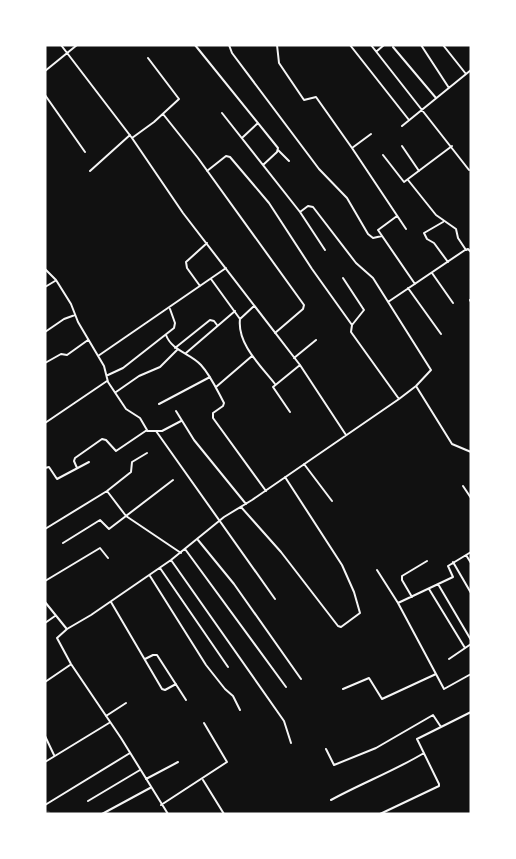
<svg xmlns="http://www.w3.org/2000/svg" width="516" height="859" font-family="'Work Sans',sans-serif">
  <style>
    .lines { fill: none; stroke-linecap: round; stroke-linejoin: round }
    .river { stroke: #333; stroke-width: 7 }
    .minor { stroke: #f5f5f5; stroke-width: 2 }
  </style>
  <rect width="100%" height="100%" fill="#111"/>
  <g class="lines">
    <path class="river" d="M45 814H47"/>
    <path class="minor" d="M61 45 132 138 183 213 300 365 346 435
      M195 45 278 148 277 152 263 165
      M229 45 232 53 319 169 347 198 368 234 373 238 382 236
      M277 45 279 63 304 100 316 97 352 148 406 229
      M350 45 409 120
      M371 45 469 170
      M421 45 449 88
      M443 45 466 74
      M393 47 436 98
      M377 51 384 45
      M45 71 77 45
      M45 95 85 152
      M222 113 300 212 325 250
      M163 114 198 158 304 305 303 309 275 333
      M402 126 471 70
      M243 137 258 123
      M132 138 154 122 179 99 148 58
      M402 146 419 171
      M352 148 371 134
      M278 150 289 161
      M383 155 404 182 452 146
      M90 171 130 135
      M207 171 226 156 230 157 269 203 312 269 352 325
      M408 180 436 215 456 229 458 238 466 250 468 249 471 252
      M397 216 378 230 415 284
      M443 222 424 233 427 239 434 243 448 262
      M45 269 56 280 71 304 78 322 104 366 108 382 126 409 140 418 147 430 116 451 106 440 102 439 75 458 74 461 77 468
      M432 273 453 303
      M343 278 364 310 352 325 351 332 399 399
      M211 279 240 319
      M200 286 187 268 186 262 207 243
      M45 287 55 281
      M408 288 441 334
      M470 300 471 302
      M388 302 465 250
      M254 306 240 319C237 344 261 366 275 384
      M45 332 64 319 75 315
      M166 335C172 351 190 353 201 365 211 376 217 390 224 403L223 406 213 413V418L266 491
      M175 348 210 320 214 321 217 325
      M186 353 235 311
      M98 356 226 268
      M294 358 316 340
      M45 363 61 354 67 355 88 340
      M108 375 123 368 174 328 175 323 170 309
      M416 386 452 444 471 452
      M216 387 252 356
      M116 392 139 376 160 367 177 350
      M159 404 210 377
      M176 411 194 440 246 504
      M290 412 273 387 300 365
      M45 423 107 381
      M147 431H162L181 421
      M156 431 275 599
      M304 464 332 501
      M45 468 49 467 57 479 89 462
      M463 486 471 498
      M107 491 126 516 181 553
      M241 507 281 552 338 626 341 627 360 613 354 592 342 565 285 477
      M45 529 107 491 131 472 132 462 147 453
      M198 540 234 584 301 679
      M63 543 100 520 109 529 173 480
      M185 549 286 687
      M466 555 471 563
      M171 560 284 721 291 743
      M453 562 471 593
      M160 568 228 667
      M377 570 398 603 444 689 471 674
      M150 576 206 665 225 689 233 696 240 710
      M45 581 100 548 108 558
      M438 584 471 640
      M429 589 465 648
      M412 597 402 580V576L427 561
      M45 602 66 628
      M111 602 162 689 165 690 176 684
      M398 603 453 577 448 566 471 552
      M45 623 55 616
      M145 659 153 655H157L186 700
      M449 659 471 644
      M45 682 70 665
      M343 689 369 678 382 699 436 674
      M106 716 126 703
      M45 736 54 755
      M326 749 334 765 376 748 433 715 441 727
      M45 762 109 723
      M146 779 178 762
      M203 780 224 814
      M331 800C362 783 394 771 424 753
      M88 801 140 770
      M45 805 130 753
      M161 805 227 762 204 723
      M102 814 150 788
      M168 814 121 738 71 664 57 638 67 629 91 615 171 560 224 517 252 500 399 399 416 386 431 370 373 278 356 263 313 207 308 206 300 212
      M380 814 439 786V784L417 739 471 712"/>
  </g>
  <rect width="516" height="859" fill="none" stroke="#ffffff" stroke-width="93"/>
</svg>
